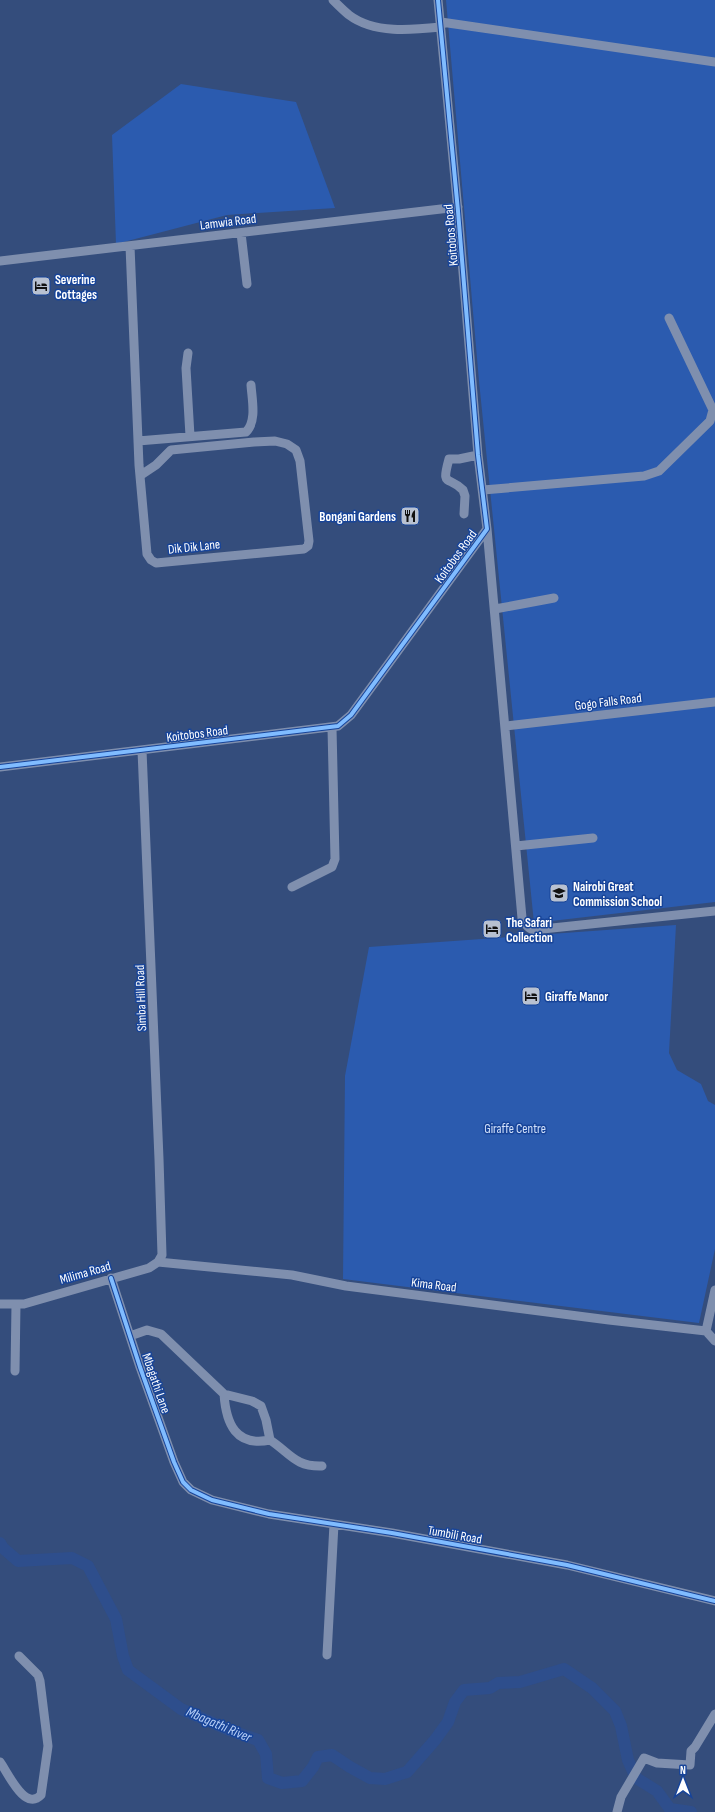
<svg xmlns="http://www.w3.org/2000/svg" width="715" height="1812" font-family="'Sofia Sans Condensed',sans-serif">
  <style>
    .green { fill: #2b5baf }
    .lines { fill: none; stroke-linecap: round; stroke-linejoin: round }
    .river { stroke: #2e4e8c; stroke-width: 12 }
    .minor { stroke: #7f8fae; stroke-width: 9 }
    .cycleway-casing { stroke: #174499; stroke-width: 6 }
    .cycleway { stroke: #80bcff; stroke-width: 4 }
    .labels { text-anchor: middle; stroke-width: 3; stroke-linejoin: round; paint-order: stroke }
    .street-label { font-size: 13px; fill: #fff; stroke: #174499 }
    .poi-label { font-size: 13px; font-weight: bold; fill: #fff; stroke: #174499; text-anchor: start }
    .park-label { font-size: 13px; fill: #d3e2fc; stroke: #174499 }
    .water-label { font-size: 14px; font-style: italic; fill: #b8d0f8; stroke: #174499 }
  </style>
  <rect width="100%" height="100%" fill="#344d7c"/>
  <path class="green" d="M446 0H715V902L534 923 479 381Z
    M181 84 296 102 335 208 227 215 116 244 112 135Z
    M676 925 669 1053 677 1070 701 1084 708 1101 715 1105V1249L699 1323 343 1279 345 1076 369 947Z"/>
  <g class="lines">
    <path class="river" d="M0 1543 3 1548 18 1561 72 1558 88 1566 116 1619 123 1656 128 1670 181 1709 229 1730 258 1740 266 1754 268 1778 282 1783 302 1781 313 1767 318 1757 332 1755 350 1767 370 1778 385 1779 407 1772 435 1740 448 1722 455 1702 464 1690 490 1688 498 1683 520 1682 564 1669 592 1688 615 1711 621 1726 628 1760 636 1778 657 1791 670 1809 691 1812"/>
    <path class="minor" d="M333 0C338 5 343 10 349 15 374 34 412 30 441 27
      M441 22 715 62
      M241 233 247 284
      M130 246 139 465 147 554 151 560 156 563 304 549 308 546 309 541 300 461 296 450 287 444 275 441 254 442 171 450 156 465 141 475
      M0 261 458 207
      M188 353 186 368 190 436
      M138 441 246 432C257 421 252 400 251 385
      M483 490 644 476 659 471 710 421 713 410 669 318
      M464 514 465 496 463 490C448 475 441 488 449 459H459L478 455
      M487 529 522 918C525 923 527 928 533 930L715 911
      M495 609 554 598
      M505 726 715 702
      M0 767 338 726 351 715 487 529 478 455 458 211 438 0
      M516 846 593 838
      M292 887 332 867 335 859 332 728
      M158 1262 292 1275 346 1286 609 1320 706 1331
      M111 1278 140 1367 174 1462 183 1482 191 1490 212 1500 269 1514 392 1533 567 1565 715 1601
      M0 1304H24L149 1268 158 1262 162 1255 159 1159 142 750
      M706 1331 715 1290
      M706 1331 715 1341
      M130 1336 147 1330 161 1334 224 1394 252 1401 261 1406 266 1420 270 1440C290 1453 295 1467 322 1466
      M15 1371 16 1304
      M224 1394C226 1424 236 1447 270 1440
      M327 1655 334 1524
      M0 1762C8 1773 25 1812 41 1795L48 1746 40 1681 38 1675 19 1656
      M617 1812 621 1797 644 1758 657 1763 690 1765 691 1751 695 1747 715 1714"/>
    <defs>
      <path id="cycleway" d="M0 767 338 726 351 715 487 529 478 455 458 211 438 0
        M111 1278 140 1367 174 1462 183 1482 191 1490 212 1500 269 1514 392 1533 567 1565 715 1601"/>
    </defs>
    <use href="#cycleway" class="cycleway-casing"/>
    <use href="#cycleway" class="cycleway"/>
  </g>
  <defs>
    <symbol id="hotel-square" viewBox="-11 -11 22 22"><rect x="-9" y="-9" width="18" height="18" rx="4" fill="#b8c1d1" stroke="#174499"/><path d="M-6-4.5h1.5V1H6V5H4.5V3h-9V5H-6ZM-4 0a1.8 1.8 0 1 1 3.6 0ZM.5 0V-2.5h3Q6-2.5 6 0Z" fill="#111"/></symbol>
    <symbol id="restaurant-square" viewBox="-11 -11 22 22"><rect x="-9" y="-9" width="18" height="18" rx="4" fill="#b8c1d1" stroke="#174499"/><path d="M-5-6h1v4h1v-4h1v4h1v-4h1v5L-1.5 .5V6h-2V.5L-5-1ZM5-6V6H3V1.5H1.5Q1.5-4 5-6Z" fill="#111"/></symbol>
    <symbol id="school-square" viewBox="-11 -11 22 22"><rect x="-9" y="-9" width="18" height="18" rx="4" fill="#b8c1d1" stroke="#174499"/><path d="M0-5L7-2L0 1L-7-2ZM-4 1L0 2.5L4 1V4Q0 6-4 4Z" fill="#111"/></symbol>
  </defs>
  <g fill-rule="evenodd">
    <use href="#hotel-square" x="30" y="275" width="22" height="22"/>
    <use href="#restaurant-square" x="399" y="505" width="22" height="22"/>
    <use href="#school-square" x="548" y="882" width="22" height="22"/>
    <use href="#hotel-square" x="481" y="918" width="22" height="22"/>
    <use href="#hotel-square" x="520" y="985" width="22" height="22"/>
  </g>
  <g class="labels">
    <g class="street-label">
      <text transform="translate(228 221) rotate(-7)" y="5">Lamwia Road</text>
      <text transform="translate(450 235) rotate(-95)" y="5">Koitobos Road</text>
      <text transform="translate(194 546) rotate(-6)" y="5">Dik Dik Lane</text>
      <text transform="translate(455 556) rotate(-54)" y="5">Koitobos Road</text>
      <text transform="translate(608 701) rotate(-7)" y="5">Gogo Falls Road</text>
      <text transform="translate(197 733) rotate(-7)" y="5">Koitobos Road</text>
      <text transform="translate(140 998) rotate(-92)" y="5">Simba Hill Road</text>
      <text transform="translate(85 1272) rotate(-16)" y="5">Milima Road</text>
      <text transform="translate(434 1284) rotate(7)" y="5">Kima Road</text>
      <text transform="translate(157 1383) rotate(71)" y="5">Mbagathi Lane</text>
      <text transform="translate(455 1534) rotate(10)" y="5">Tumbili Road</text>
    </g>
    <g class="poi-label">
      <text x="55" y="284">Severine<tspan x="55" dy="15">Cottages</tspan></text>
      <text x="396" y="521" text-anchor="end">Bongani Gardens</text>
      <text x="573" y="891">Nairobi Great<tspan x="573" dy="15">Commission School</tspan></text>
      <text x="506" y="927">The Safari<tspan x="506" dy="15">Collection</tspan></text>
      <text x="545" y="1001">Giraffe Manor</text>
    </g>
    <g class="park-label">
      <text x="515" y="1133">Giraffe Centre</text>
    </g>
    <g class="water-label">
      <text transform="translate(219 1724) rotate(23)" y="5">Mbagathi River</text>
    </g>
  </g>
  <g transform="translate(683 1780)" stroke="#174499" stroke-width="3" paint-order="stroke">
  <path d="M0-3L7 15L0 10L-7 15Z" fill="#ffffff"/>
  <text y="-6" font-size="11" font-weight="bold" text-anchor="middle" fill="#ffffff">N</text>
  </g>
</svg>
